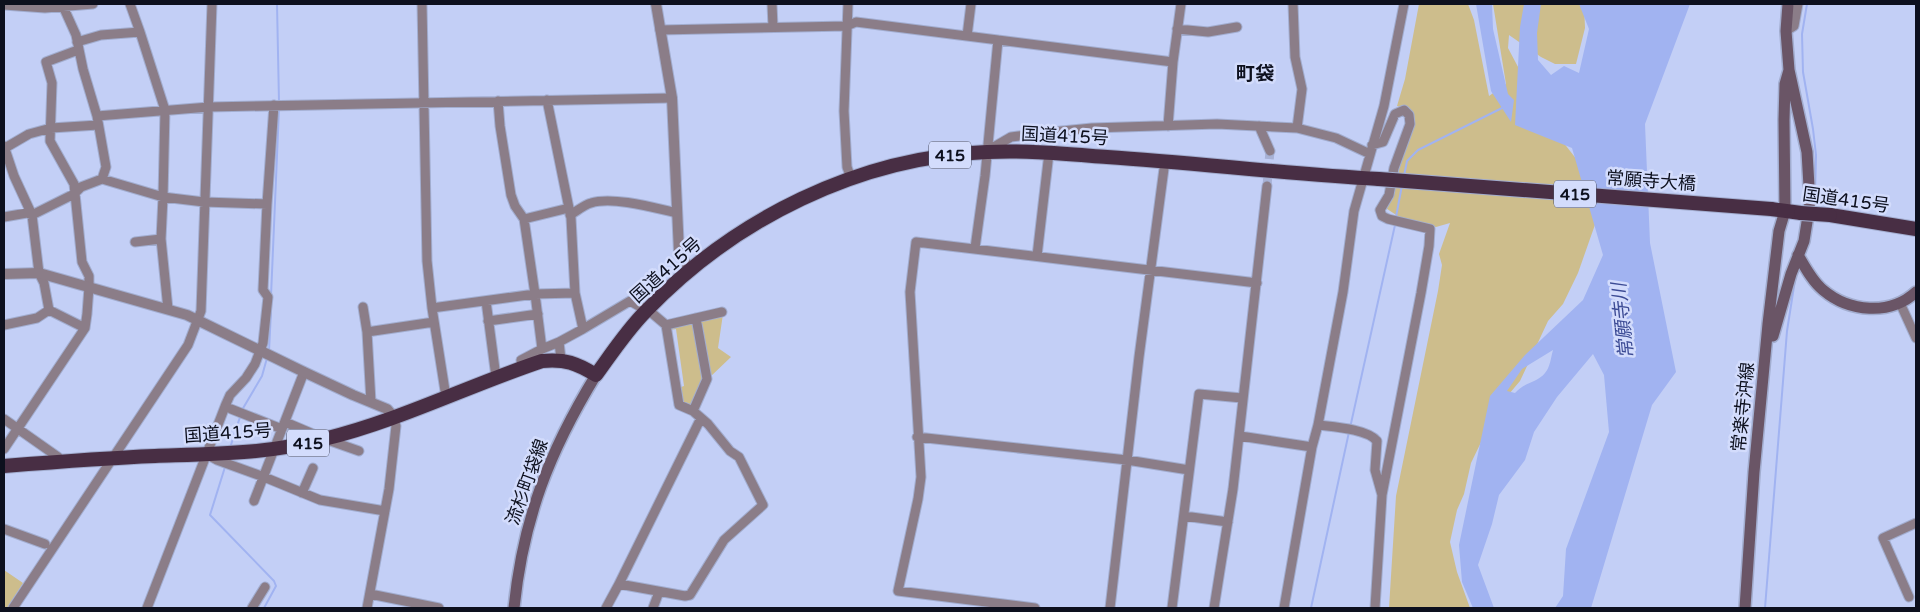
<svg xmlns="http://www.w3.org/2000/svg" width="1920" height="612" font-family="'Varela Round','Noto Sans JP',sans-serif">
  <style>
    .green { fill: #cdbd8c }
    .water { fill: #a1b3f1; fill-rule: evenodd }
    .lines { fill: none; stroke-linecap: round; stroke-linejoin: round }
    .stream { stroke: #a1b3f1; stroke-width: 2 }
    .minor-tunnel { stroke: #a8b2d6; stroke-width: 9; stroke-dasharray: 9 4.5; stroke-linecap: butt }
    .minor-casing { stroke: #a2adcf; stroke-width: 11 }
    .tertiary-casing { stroke: #a2adcf; stroke-width: 12 }
    .secondary-casing { stroke: #a2adcf; stroke-width: 14 }
    .trunk-casing { stroke: #a2adcf; stroke-width: 16 }
    .minor { stroke: #8b7d88; stroke-width: 9 }
    .tertiary { stroke: #8b7d88; stroke-width: 10 }
    .secondary { stroke: #6a5566; stroke-width: 11 }
    .trunk { stroke: #482e44; stroke-width: 14 }
    .trunk-bridge-casing { stroke: #a2adcf; stroke-width: 16; stroke-linecap: butt }
    .trunk-bridge { stroke: #482e44; stroke-width: 14 }
    .labels { text-anchor: middle; stroke-width: 5; stroke-linejoin: round; paint-order: stroke }
    .shield { fill: #d3dcfc; stroke: #484d61; stroke-width: 1 }
    .shield-label { font-size: 16px; font-weight: bold; fill: #0d101e }
    .street-label { font-size: 18px; fill: #0d101e; stroke: #d3dcfc }
    .neighbourhood-label { font-size: 19px; font-weight: bold; fill: #0d101e; stroke: #d3dcfc }
    .water-label { font-size: 19px; font-style: italic; fill: #3c4b95; stroke: #d3dcfc }
  </style>
  <rect width="100%" height="100%" fill="#c3cff6"/>
  <path class="green" d="M1419 4H1468L1474 20 1489 96 1506 84 1493 4H1584L1585 28 1576 64H1555L1541 57 1509 35 1508 48 1526 82 1556 133 1581 165 1597 219 1578 273 1563 304 1548 321 1520 381 1498 407 1471 463 1464 494 1457 510 1450 542 1457 572 1470 608H1389L1396 496 1438 291 1442 265 1439 254 1450 223 1436 227 1404 220 1384 207 1396 169 1413 129 1408 109 1397 106 1405 79Z
    M723 314 718 348 731 357 709 378 691 407 680 403 678 388 684 386 676 329 670 330V325Z
    M4 570 23 583 7 608H4Z"/>
  <path class="water" d="M1476 4H1492L1493 29 1508 94 1514 100 1511 122 1491 91Z
    M1524 4H1541L1537 33 1538 60 1551 75 1564 66 1579 73 1589 29 1579 4H1690L1645 124 1650 243 1676 372 1652 405 1591 608H1555L1563 596 1566 549 1609 432 1604 375 1593 354 1557 397 1534 432 1525 460 1499 495 1492 524 1478 565 1494 608H1473L1462 582 1459 545 1490 396 1525 355 1583 300 1603 255 1572 148 1515 125 1520 27ZM1553 350C1551 357 1550 368 1545 373 1537 383 1524 382 1515 393L1507 391 1522 369Z"/>
  <g class="lines">
    <path class="stream" d="M277 4 279 102
      M1807 4 1802 34 1803 72 1813 129 1816 155 1815 197
      M1404 176 1407 161 1418 150 1502 108
      M1396 217 1402 185
      M271 296 279 109
      M269 351 271 311
      M242 410 262 376 267 358
      M1350 428 1395 225
      M230 448 240 417
      M225 467 210 515 274 581 276 586 264 608
      M1311 608 1349 432
      M1765 608 1787 331 1795 280"/>
    <path class="minor-tunnel" d="M1267 186 1270 151"/>
    <defs>
      <path id="minor" d="M422 4 427 261 432 308
        M772 4 773 27
        M848 4 844 111 847 167 851 178
        M1293 4 1295 57 1302 89 1297 128
        M4 5 45 8 93 4
        M1177 29 1208 32 1237 27
        M660 30 847 26 856 22 1173 62
        M1786 31 1794 26 1798 4
        M140 32 165 110 163 197 204 202 267 204 263 290 268 297 263 343 255 364 246 378 230 395 226 404 147 608
        M967 36 971 4
        M77 42 101 35 140 32 130 4
        M547 100 571 218 575 293 583 329 559 342 561 359
        M498 101 500 126 511 195 515 206 524 219
        M97 116 209 107 672 98
        M1168 126 1173 62 1181 4
        M1259 126 1270 151
        M1372 145 1383 142 1395 114 1404 110 1409 115 1410 124 1394 168 1389 195 1380 210 1382 216 1388 219 1430 229 1429 246 1421 293 1382 495
        M4 146 14 176 32 215 39 273 44 283 49 310
        M5 148 29 134 51 128 98 125
        M987 151 1011 137 1052 132 1092 128 1217 124 1297 128 1336 138 1370 154
        M102 179 163 197 161 239 135 242
        M267 204 274 105
        M569 208 524 219 535 294 575 293
        M570 215C577 211 584 205 591 203 613 196 655 208 677 213
        M4 217 27 213 32 215 74 194 81 187 102 179 106 167 97 116 83 69 76 35 62 4
        M161 239 168 309
        M975 248 985 176 998 40
        M1037 256 1049 153
        M486 301 496 377
        M1900 303 1916 338
        M363 307 367 332 434 322
        M488 321 538 314
        M4 325 37 318 49 310 85 328
        M666 325 679 405 693 411 707 379 696 318
        M583 329 630 301 653 314 666 325 722 312
        M367 332 371 402
        M522 367 521 360 542 349
        M446 397 432 308 535 294 542 349 559 342
        M231 409 282 429
        M693 411 708 424 730 451 739 457 763 505 724 540 690 595 685 596 619 584 701 418
        M4 419 58 457 60 461
        M285 422 325 439 359 451
        M1318 425C1334 427 1367 429 1377 441L1375 470 1382 495 1375 608
        M1240 436 1312 447
        M917 437 1127 460 1189 470
        M4 449 85 328 87 314 89 287V276L82 262 74 184 50 141 52 83 46 62 78 50
        M208 455 217 460 264 477 320 500 385 511
        M302 493 313 468
        M254 501 304 372
        M1184 516 1228 522
        M4 529 45 544
        M370 594 439 608
        M1909 597 1883 538 1916 523
        M13 608 188 345 201 311 212 4
        M252 608 265 587
        M367 608 389 489 396 426 393 416
        M606 608 619 584
        M653 608 659 592
        M1035 608 898 591 918 499 921 477 910 292 916 242C1030 255 1143 270 1257 283
        M1110 608 1139 357 1165 161
        M1172 608 1199 394 1242 398
        M1214 608 1233 489 1267 186
        M1284 608 1312 447 1318 425 1343 292 1354 211 1384 106 1404 4"/>
      <path id="tertiary" d="M656 4 672 98 679 252 690 270
        M4 274 39 273 187 315 304 372 353 395 387 409 393 416"/>
      <path id="secondary" d="M1798 255C1805 267 1812 281 1823 290 1849 312 1890 316 1916 292
        M1773 336 1791 274 1804 241 1810 203 1807 152 1789 70 1786 31 1788 4
        M514 608C523 519 549 452 596 375
        M1745 608 1754 472 1768 324 1779 231 1785 211 1784 120 1785 84 1789 70"/>
      <path id="trunk" d="M1771 209 1801 213
        M1830 215 1916 229
        M4 466C54 462 105 458 155 456 212 454 269 454 324 439 398 421 470 385 542 361 566 359 576 363 596 375 612 353 627 330 646 311 734 219 859 157 987 152 1027 150 1067 154 1107 157 1198 163 1288 174 1379 179"/>
    </defs>
    <use href="#minor" class="minor-casing"/>
    <use href="#tertiary" class="tertiary-casing"/>
    <use href="#secondary" class="secondary-casing"/>
    <use href="#trunk" class="trunk-casing"/>
    <use href="#minor" class="minor"/>
    <use href="#tertiary" class="tertiary"/>
    <use href="#secondary" class="secondary"/>
    <use href="#trunk" class="trunk"/>
    <defs>
      <path id="trunk-bridge" d="M1379 179 1771 209
        M1801 213 1830 215"/>
    </defs>
    <use href="#trunk-bridge" class="trunk-bridge-casing"/>
    <use href="#trunk-bridge" class="trunk-bridge"/>
  </g>
  <g class="labels">
    <g class="shield">
      <rect x="929" y="141.5" width="42" height="27" rx="4"/>
      <rect x="1554" y="180.5" width="42" height="27" rx="4"/>
      <rect x="287" y="429.5" width="42" height="27" rx="4"/>
    </g>
    <g class="shield-label">
      <text x="950" y="161">415</text>
      <text x="1575" y="200">415</text>
      <text x="308" y="449">415</text>
    </g>
    <g class="street-label">
      <text transform="translate(1065 136) rotate(3)" y="6">国道415号</text>
      <text transform="translate(1651 181) rotate(4)" y="6">常願寺大橋</text>
      <text transform="translate(1846 200) rotate(8)" y="6">国道415号</text>
      <text transform="translate(666 270) rotate(-42)" y="6">国道415号</text>
      <text transform="translate(1743 407) rotate(-84)" y="6">常楽寺沖線</text>
      <text transform="translate(228 433) rotate(-4)" y="6">国道415号</text>
      <text transform="translate(527 482) rotate(-70)" y="6">流杉町袋線</text>
    </g>
    <g class="neighbourhood-label">
      <text x="1255" y="80">町袋</text>
    </g>
    <g class="water-label">
      <text transform="translate(1622 321) rotate(-96)" y="7">常願寺川</text>
    </g>
  </g>
  <rect width="1920" height="612" fill="none" stroke="#0d101e" stroke-width="10"/>
</svg>
